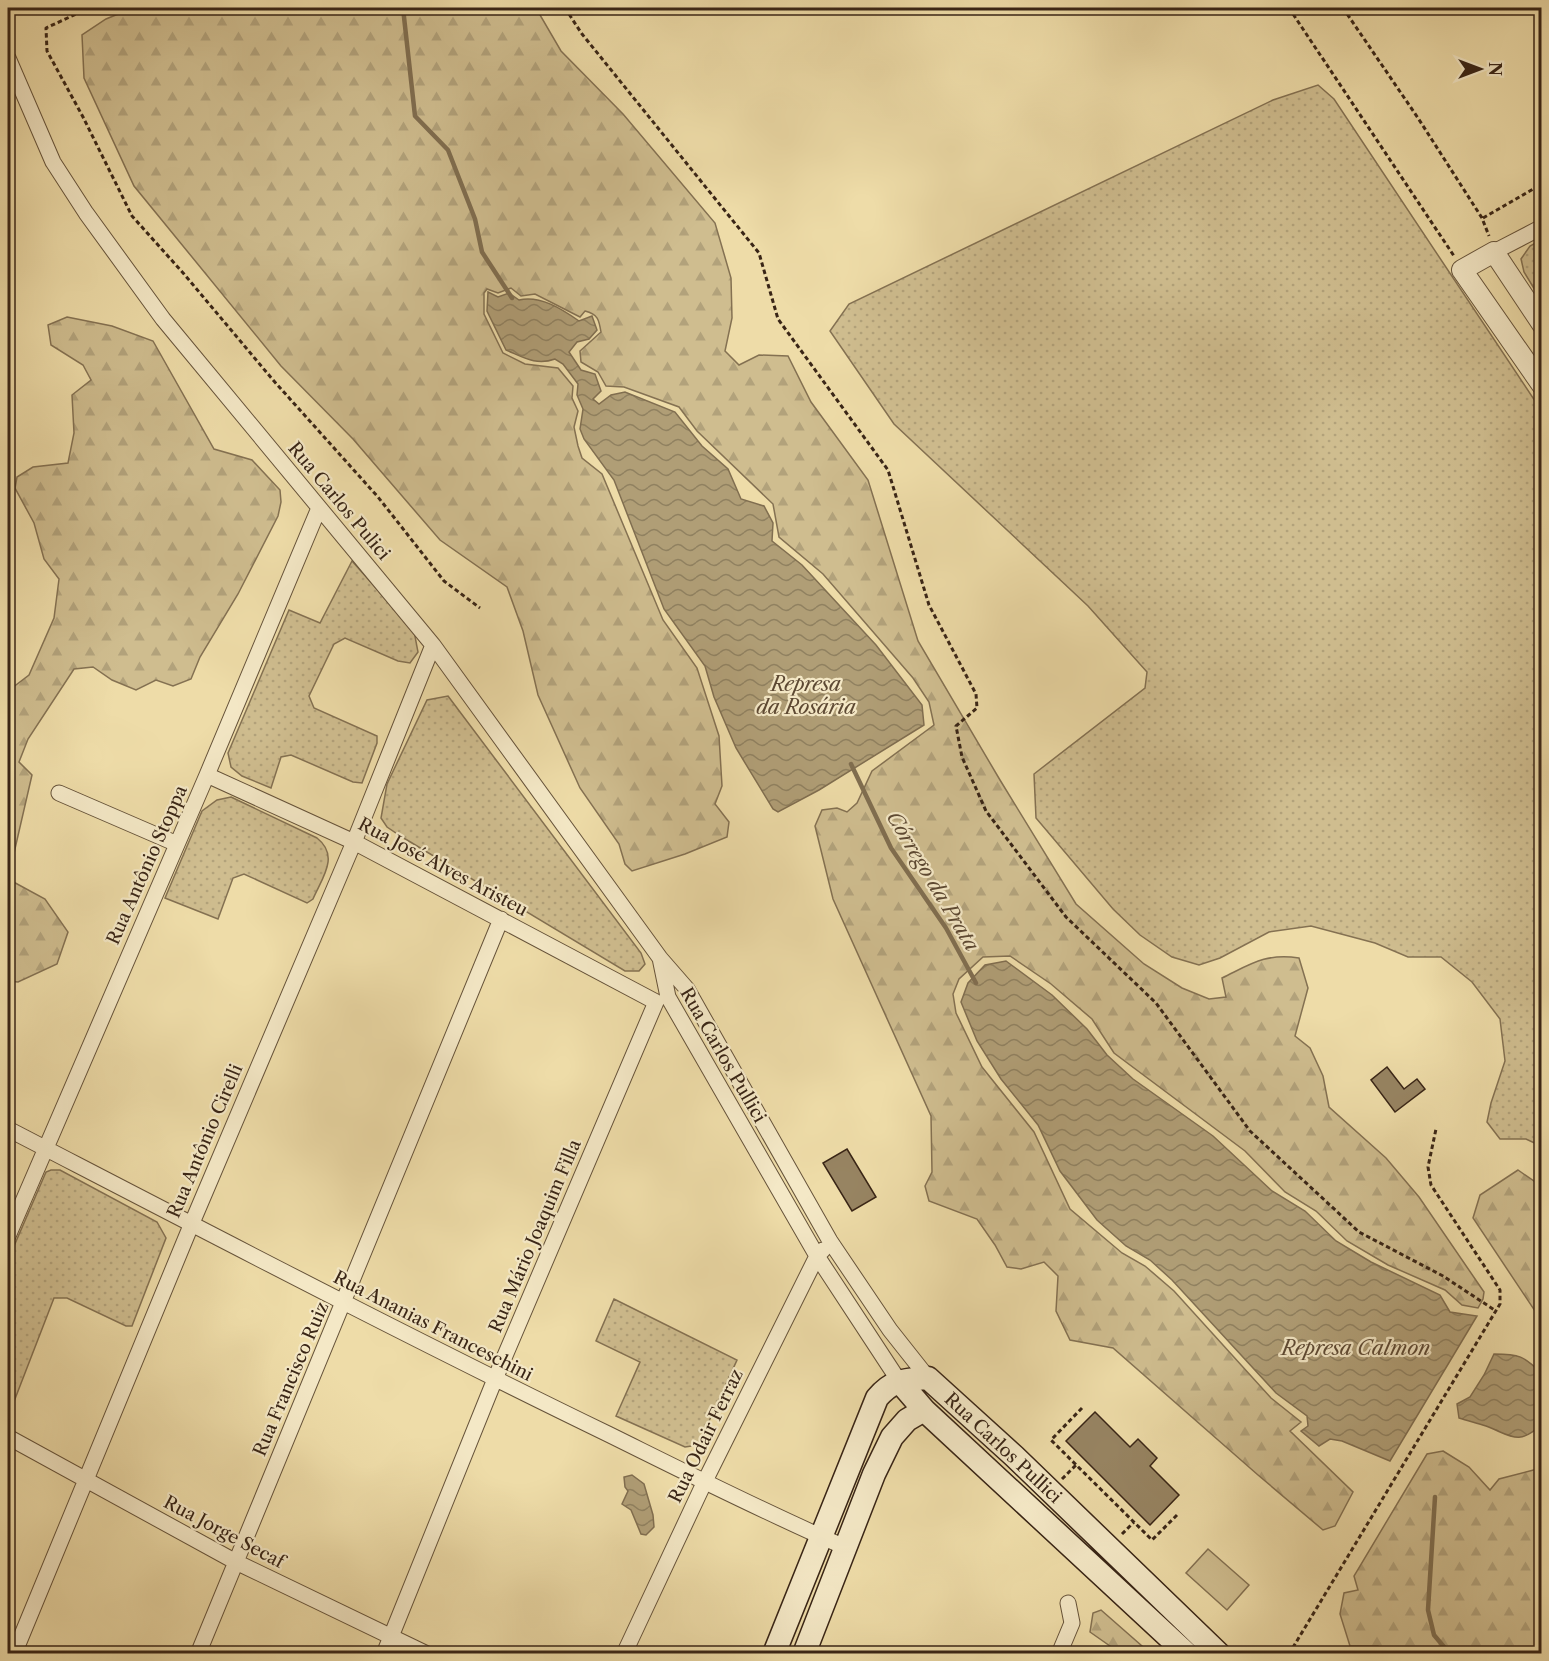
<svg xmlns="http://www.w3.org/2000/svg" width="1549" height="1661" font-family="'Libre Caslon Text',serif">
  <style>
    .grass { fill: url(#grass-dots); stroke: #847152; stroke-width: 1.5 }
    .forest { fill: url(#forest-firs); stroke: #847152; stroke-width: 1.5 }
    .garden { fill: #cfbd8f; stroke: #847152; stroke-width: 1.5 }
    .water { fill: url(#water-waves); stroke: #806e50; stroke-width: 1.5 }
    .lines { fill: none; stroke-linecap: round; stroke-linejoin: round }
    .stream { stroke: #806e50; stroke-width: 4.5 }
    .building { fill: #978462; stroke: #392516; stroke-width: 1.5 }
    .minor-casing { stroke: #66533a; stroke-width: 17 }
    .tertiary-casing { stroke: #66533a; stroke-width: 22 }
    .secondary-casing { stroke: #392516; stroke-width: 25 }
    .path { stroke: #392516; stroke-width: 3; stroke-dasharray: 4.5 3; stroke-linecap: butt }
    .minor { stroke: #f4e8c6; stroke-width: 15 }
    .tertiary { stroke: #f4e8c6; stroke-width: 20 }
    .secondary { stroke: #f4e8c6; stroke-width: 22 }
    .labels { text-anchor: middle; stroke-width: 4.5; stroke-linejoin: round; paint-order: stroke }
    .street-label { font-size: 18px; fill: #392516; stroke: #f4e8c6 }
    .water-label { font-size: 20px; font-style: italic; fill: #5d4933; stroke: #f4e8c6 }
  </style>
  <defs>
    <pattern id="grass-dots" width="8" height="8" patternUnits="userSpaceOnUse" patternTransform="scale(1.5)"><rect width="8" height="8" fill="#cfbd8f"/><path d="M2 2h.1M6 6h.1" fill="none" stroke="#b2a27b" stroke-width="1.8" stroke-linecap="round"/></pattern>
    <pattern id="forest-firs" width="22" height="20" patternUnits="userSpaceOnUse" patternTransform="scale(1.5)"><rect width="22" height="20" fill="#cfbd8f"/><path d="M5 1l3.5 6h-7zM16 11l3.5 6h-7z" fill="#b2a27b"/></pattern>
    <pattern id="water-waves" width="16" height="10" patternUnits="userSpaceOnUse" patternTransform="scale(1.5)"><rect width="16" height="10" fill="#b09e76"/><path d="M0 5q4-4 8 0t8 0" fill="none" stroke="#908160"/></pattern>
  </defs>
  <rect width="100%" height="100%" fill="#eedca8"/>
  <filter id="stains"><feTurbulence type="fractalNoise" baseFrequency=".00333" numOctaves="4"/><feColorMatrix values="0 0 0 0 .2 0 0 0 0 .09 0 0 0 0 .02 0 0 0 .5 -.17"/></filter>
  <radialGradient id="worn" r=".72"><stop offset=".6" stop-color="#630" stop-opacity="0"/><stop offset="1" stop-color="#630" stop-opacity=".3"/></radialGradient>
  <path class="grass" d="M1318 85 1334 99 1541 410V1146L1526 1139H1500L1487 1122 1491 1103 1505 1061 1500 1019 1472 982 1441 957H1408L1375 943 1311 926 1269 932 1220 958 1199 965 1172 957 1140 935 1113 909 1036 818 1034 774 1145 688 1147 672 1088 606 894 424 830 331 849 304 1273 100Z
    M1541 240V300L1524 272 1521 259 1530 246Z
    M352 561 414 631 418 652 410 663 398 661 345 638 334 644 309 696 314 708 377 736V743L362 783 353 782 291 755 281 757 271 788 242 776 231 767 228 753 289 610 320 623Z
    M448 696 641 953 645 964 639 971H625L402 837 387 827 381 818 387 784 427 700Z
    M231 797 317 838C340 856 322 878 313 899L307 903 244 874 233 878 218 919 165 898 202 811 217 800Z
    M51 1170H60L157 1222 166 1238 132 1326H126L67 1298H54L8 1417V1260L46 1172Z
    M614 1299 737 1360 698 1445 685 1447 616 1416 640 1362 596 1341Z"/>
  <path class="forest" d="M133 8H536L561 51 623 114 715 223 731 278 732 318 725 351 739 365 759 355 788 356 811 402 868 480 918 641 1000 780 1076 904 1144 964 1182 988 1209 999 1226 997 1222 978C1251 964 1265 953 1299 958L1308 988 1295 1036 1310 1048 1323 1076 1329 1107 1386 1158 1419 1197 1484 1292 1483 1299 1478 1308 1462 1305 1445 1290 1388 1265 1347 1241 1316 1211 1285 1192 1245 1151 1114 1053 1092 1019 1051 984 1010 956 983 957 959 979 953 994 956 1013 982 1067 1034 1132 1070 1209 1122 1253 1145 1266 1174 1291 1271 1398 1301 1422 1290 1431 1353 1492 1335 1526 1323 1530 1258 1475 1113 1348 1070 1340 1056 1311 1058 1276 1044 1262 1021 1269 1007 1267 995 1245 977 1219 929 1201 925 1186 932 1172 931 1116 833 899 815 826 822 810 837 808 847 812 857 803 872 771 934 725 929 702 913 678 823 574 779 537 773 504 697 431 679 407 624 387 606 386 598 372 581 362 580 351 601 332C599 320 598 314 585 311L580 317 535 294 521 296 511 288 498 293 487 289 484 293V314L503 353 525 364 558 368 573 386 572 398 578 411 574 427 578 446 582 458 602 474 663 620 697 668 719 736 722 786 715 804 729 822 727 837 685 854 632 871 625 864 619 844 580 788 538 695 523 631 507 587 440 540 353 439 281 366 134 186 84 78 82 35 106 19Z
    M67 317 112 326 153 341 214 449 252 460 280 490 281 502 278 516 238 594 200 657 191 679 173 686 156 680 136 690 112 680 93 667 74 669 28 739 19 762 32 775 8 879 45 899 68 932 57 964 18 982 8 981V691L29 675 54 618 59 579 44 559 34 523 15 488 17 477 33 467 68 463 74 433 72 395 91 380 83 365 51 345 48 325Z
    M1518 1170 1541 1186V1320L1473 1218 1480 1195Z
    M1443 1451 1469 1467 1490 1490 1499 1479 1541 1468V1653L1381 1654 1378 1646H1350L1340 1614 1344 1593 1358 1590 1354 1576 1427 1454Z
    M1101 1610 1150 1653H1120L1090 1632 1093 1613Z"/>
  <path class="garden" d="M1208 1549 1249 1585 1227 1610 1186 1573Z"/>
  <path class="water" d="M488 292 498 297 509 293 519 300C540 295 562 309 579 321L592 316 597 330 589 339 577 342 569 352 581 370 595 374 601 391 593 399 599 404 611 395 625 392 675 412 702 446 728 469 741 499 764 506 773 523 772 541 802 565 876 645 922 705 924 725 819 790 778 812 773 809 736 748 714 697 705 666 664 609 614 480 584 439 580 429 583 409 577 395 578 384 563 364 555 359C536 366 523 357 506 350L487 311Z
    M1006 961 1052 995 1087 1029 1107 1055 1133 1079 1213 1136 1272 1191 1305 1211 1336 1241 1371 1262 1440 1295 1450 1312 1477 1316 1390 1461 1342 1441 1330 1439 1319 1446 1301 1431 1308 1426 1307 1416 1276 1393 1172 1280 1150 1260 1126 1246 1097 1220 1060 1171 1038 1125 1001 1079 977 1041 961 1002 968 983 985 965Z
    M1494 1354C1519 1354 1524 1356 1541 1373V1425C1518 1446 1512 1436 1486 1426 1477 1423 1468 1421 1459 1418L1457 1404 1470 1397 1484 1375Z
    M632 1475 644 1484 653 1515 654 1527 646 1535 641 1534 631 1510 622 1504 628 1491 625 1487 624 1477Z"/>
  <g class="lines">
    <path class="stream" d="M403 8 415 116 448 150 475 219 482 252 512 298
      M851 764 891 848 946 928 976 983
      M1435 1497 1428 1610 1434 1635 1450 1654"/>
  </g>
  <path class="building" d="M1387 1067 1404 1089 1417 1079 1425 1089 1395 1112 1371 1080Z
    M847 1149 876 1197 852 1211 823 1163Z
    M1095 1412 1130 1447 1138 1439 1157 1458 1150 1466 1179 1495 1150 1525 1066 1441Z"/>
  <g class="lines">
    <defs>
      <path id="minor" d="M8 58 53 162 86 213 163 319 433 645 660 958 687 989 830 1241 890 1330 928 1378
        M1494 252 1542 227
        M207 775 354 842 656 1002
        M59 793 177 844
        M660 958 668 997 817 1256 899 1381
        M8 1129C207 1232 406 1336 608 1434 687 1473 766 1513 847 1548
        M8 1236 207 775 319 508
        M8 1437 236 1562 427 1654
        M14 1654 192 1223 354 842 433 645
        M198 1654 501 919
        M384 1654 495 1379 656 1002
        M624 1654 705 1481 817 1256 823 1250
        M1059 1654 1072 1623 1068 1603"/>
      <path id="tertiary" d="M1542 324 1494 252 1462 270 1542 385"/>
      <path id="secondary" d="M899 1381 924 1410 1187 1654
        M774 1654 877 1398C893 1379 905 1380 928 1378L1014 1456 1219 1654
        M804 1654 874 1474 892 1437 907 1420 924 1410"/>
    </defs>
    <use href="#minor" class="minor-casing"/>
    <use href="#tertiary" class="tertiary-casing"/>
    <use href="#secondary" class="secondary-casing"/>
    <path class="path" d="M89 8 46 28 47 51 83 117 132 216 184 274 273 380 378 497 444 581 480 608
      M565 8 582 34 759 253 778 319 888 470 929 605 976 694 977 708 956 726 962 757 986 811 1066 917 1156 1003 1250 1131 1359 1232 1443 1276 1496 1311
      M1289 8 1454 256
      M1343 8 1418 118 1482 218 1489 236
      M1483 218 1542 184
      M1082 1408 1051 1440 1152 1540 1178 1514
      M1062 1479 1076 1465
      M1122 1534 1134 1522
      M1289 1654 1500 1304V1290L1431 1185 1428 1167 1436 1129"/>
    <use href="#minor" class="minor"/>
    <use href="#tertiary" class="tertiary"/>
    <use href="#secondary" class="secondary"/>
  </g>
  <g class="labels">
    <g class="street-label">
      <text transform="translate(339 501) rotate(50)" y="6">Rua Carlos Pulici</text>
      <text transform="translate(147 865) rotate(-66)" y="6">Rua Antônio Stoppa</text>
      <text transform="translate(443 867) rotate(28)" y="6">Rua José Alves Aristeu</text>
      <text transform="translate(723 1055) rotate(60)" y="6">Rua Carlos Pullici</text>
      <text transform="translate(205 1141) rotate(-67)" y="6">Rua Antônio Cirelli</text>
      <text transform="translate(535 1236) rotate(-67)" y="6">Rua Mário Joaquim Filla</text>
      <text transform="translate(433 1326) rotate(27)" y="6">Rua Ananias Franceschini</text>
      <text transform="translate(291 1379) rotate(-67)" y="6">Rua Francisco Ruiz</text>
      <text transform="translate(706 1436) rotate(-64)" y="6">Rua Odair Ferraz</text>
      <text transform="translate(1003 1448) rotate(43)" y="6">Rua Carlos Pullici</text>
      <text transform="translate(224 1532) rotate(28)" y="6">Rua Jorge Secaf</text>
    </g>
    <g class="water-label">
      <text x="806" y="691">Represa<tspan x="806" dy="23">da Rosária</tspan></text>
      <text transform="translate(933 881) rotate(59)" y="7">Córrego da Prata</text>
      <text x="1356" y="1355">Represa Calmon</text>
    </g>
  </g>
  <rect width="1549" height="1661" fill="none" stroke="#eedca8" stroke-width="30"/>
  <rect x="9" y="9" width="1531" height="1643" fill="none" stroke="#392516" stroke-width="3"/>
  <rect x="15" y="15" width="1519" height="1631" fill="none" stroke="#392516" stroke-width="1.5"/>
  <g transform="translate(1480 69) rotate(90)" stroke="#f4e8c6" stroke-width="4.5" paint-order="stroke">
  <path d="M0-4.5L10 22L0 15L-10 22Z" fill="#392516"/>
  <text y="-9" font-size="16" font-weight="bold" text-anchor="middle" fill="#392516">N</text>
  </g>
  <rect width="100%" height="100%" filter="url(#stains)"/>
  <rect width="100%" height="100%" fill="url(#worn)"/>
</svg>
